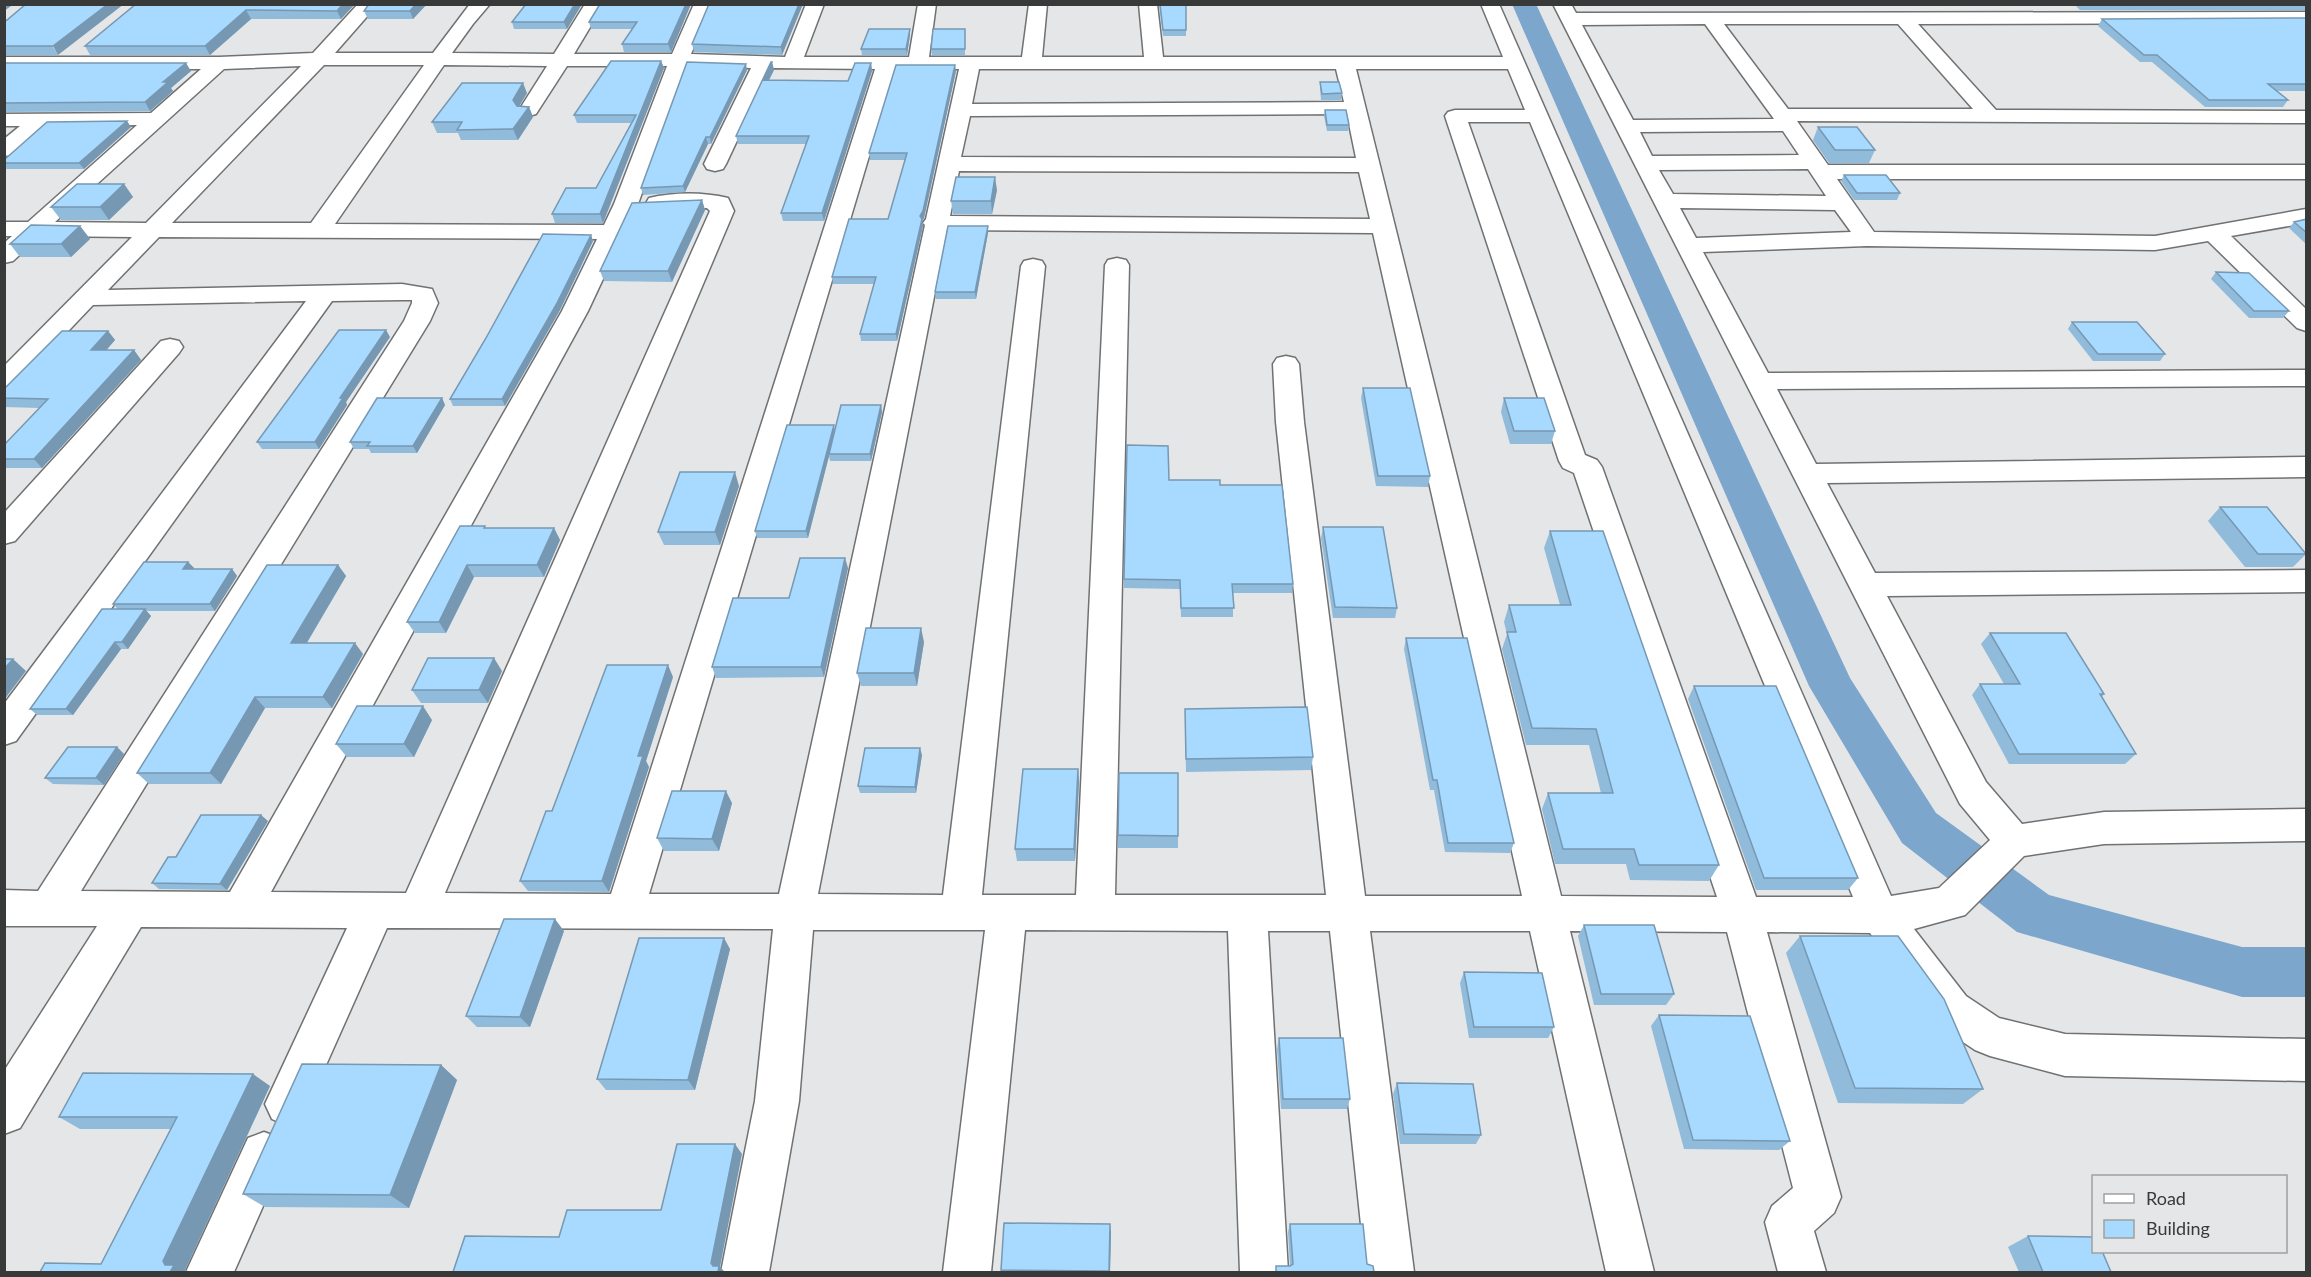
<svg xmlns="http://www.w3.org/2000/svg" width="2311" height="1277" font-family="Lato,sans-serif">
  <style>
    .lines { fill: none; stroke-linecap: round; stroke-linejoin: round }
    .canal { fill: #7da6cd; fill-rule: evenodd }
    .minor-casing { stroke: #707172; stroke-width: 3 }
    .minor { fill: #fff; fill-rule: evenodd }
    .wall { fill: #90bbdb }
    .shaded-wall { fill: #7698b2 }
    .building { fill: #a8d9ff; stroke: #7698b2; stroke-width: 1.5 }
  </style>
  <rect width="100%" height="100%" fill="#e4e6e7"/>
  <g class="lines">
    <path class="canal" d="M1512 4H1536L1850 678 1936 813 2049 895 2242 947H2306V997H2242L2017 932 1902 843 1809 686Z"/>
    <defs>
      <path id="minor" d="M358 4H378L335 53H433L470 4H490L473 24 452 53 554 54 585 4H604L574 54H672L694 4H712L691 54 785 57 806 4H824L804 57H909L918 4H936L929 57H1022L1029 4H1047L1042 57H1144L1139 4H1157L1163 57H1503L1481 4H1499L1891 896 1939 888 1990 840 1960 804 1553 4H1571L1576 13 2306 12V23L1918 24 1996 110 2306 111V123L1797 121 1828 165H2306V179H1837L1874 232 2155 236 2306 209V223L2231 236 2306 309V331L2297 328 2208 241 2155 250 1867 246 1703 252 1768 373 2306 370V386L1777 389 1816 464 2306 457V477L1827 483 1875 573 2306 570V592L1887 596 1986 782 2022 824 2104 812 2306 809V841L2104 844 2024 856 1965 915 1914 929 1966 996 1999 1018 2065 1034 2306 1039V1081L2065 1076 1990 1056 1975 1050 1936 1024 1870 933 1767 932 1841 1197 1834 1213 1814 1231 1826 1272H1778L1765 1222 1772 1206 1793 1188 1727 932 1570 931 1654 1272H1606L1530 931H1370L1414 1272H1366L1330 931H1268L1288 1272H1240L1228 931 1025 930 991 1272H943L985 930H813L799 1101 769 1272H721L755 1101 773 929 387 928 302 1119 287 1126 272 1119 265 1104 347 928 141 927 20 1128 4 1134V1071L97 926H4V890L38 891 404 321 412 303V300H402L332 301 16 741 4 745V704L306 301 93 305 14 388 4 390V366L132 237 40 236 13 261 4 263V243L12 236H4V222H28L137 125 47 126 12 155 4 156V139L20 126H4V114L151 113 201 69H4V57H219L313 53ZM1705 24 1774 119 1633 120 1582 25ZM1724 24H1898L1973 109H1788ZM324 65H424L311 223H172ZM444 65 547 66 519 110 522 114 529 116 536 114 567 66H667L614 204 604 225 335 224ZM301 66 146 223 55 222 224 69ZM687 66 751 68 704 164 707 169 715 171 723 169 726 164 771 68 875 69 611 894 445 893 734 211 728 198C704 192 673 192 649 198L646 203 649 208 657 210 707 208 710 211 406 893 271 892 588 311 638 204ZM895 69H959L926 219 923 223 925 225 779 894H649ZM979 69H1336L1344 102 972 104ZM1356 69H1508L1525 110H1455L1448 112 1445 116 1559 461 1563 468 1574 473 1717 897 1561 896ZM1347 114 1356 158 961 157 970 116ZM1468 122H1530L1853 897H1756L1602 467 1597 460 1585 455ZM1783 131 1799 155 1652 156 1640 132ZM1808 169 1826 196 1673 194 1659 170ZM959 171 1359 172 1370 219 950 216ZM1680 208 1835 210 1851 232 1696 238ZM947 230 1373 233 1522 896H1365L1304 422 1299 364 1295 358 1286 356 1277 358 1273 364 1276 422 1326 895H1115L1129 265 1126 260 1117 258 1108 260 1105 265 1076 895H982L1045 266 1042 261 1033 259 1024 261 1021 266 943 895 818 894ZM159 237 597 239 562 311 230 892 81 891 430 321 438 303 432 289 402 284 108 290Z
        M170 339 179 341 183 347 179 353 15 541 4 544V513L161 341Z
        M264 1132 280 1138 286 1154 234 1272H186L248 1138Z"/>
    </defs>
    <use href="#minor" class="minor-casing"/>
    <use href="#minor" class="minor"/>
  </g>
  <path class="wall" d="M26 4 58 55H4V21L7 20Z
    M136 4H355L341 19H251L210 55H90L85 46Z
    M369 4H427L413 19H368L364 11Z
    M526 4H582L567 29H514L512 22Z
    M600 4H691L671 52H624L622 44 632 29H591L589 22Z
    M709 4H803L782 55 694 52 692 44Z
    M1159 4H1186V36H1163Z
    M2074 4H2307V10H2080Z
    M2307 18V91H2277L2288 100 2283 107H2205L2152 62H2140L2098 26 2102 19Z
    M910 35 907 55H862L861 49Z
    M965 35V55H932L931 49Z
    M661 61 664 68 603 223H555L552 214 596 188 631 123H577L574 115Z
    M772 62 774 70 769 80 848 81 871 63 872 71 824 221H783L781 213 806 144H738L736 136Z
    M4 63 191 71 171 88 173 91 150 111 4 112Z
    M747 70 711 144H708L685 192 643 195 641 188Z
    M956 71 924 218 922 221 923 226 897 341H861L860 334 874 284H833L832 277 888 219 905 160H870L869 153Z
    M1320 82 1342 93 1341 100H1321L1320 89Z
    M527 93 519 106 529 107 533 117 518 140H461L458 133H437L432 122Z
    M1325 110 1349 125 1348 131H1327L1324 116Z
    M131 127 84 169H6L4 167V160L16 151 15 150Z
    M1818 127 1875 150 1869 163H1829L1813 140Z
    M1844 175 1900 193 1897 200H1854L1841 181Z
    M124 184 133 197 109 220H61L51 207Z
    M997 190 992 214H953L951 201Z
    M702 200 705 210 672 282 604 281 600 271Z
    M2307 219V245L2289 228 2294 222Z
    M80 226 90 239 71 257H20L10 244Z
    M988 226V233L976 299H936L935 292Z
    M591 235 593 241 560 310 505 406H453L450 399Z
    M2216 272 2289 311 2283 318H2249L2211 279Z
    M2072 322 2165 354 2160 361H2093L2068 329Z
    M108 331 115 340 106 350H134L141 360 42 468H4V445L39 408 4 407V389Z
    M390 337 346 402 347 405 319 449H262L257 442Z
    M1363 388 1430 476 1428 487 1376 486 1361 398Z
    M442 398 445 405 417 453H371L369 449H354L350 442Z
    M1504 398 1555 431 1551 444H1510L1501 412Z
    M881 405 882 412 871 461H830L829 456 808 538H757L755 531 835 430Z
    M1169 480 1220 485 1293 584 1292 593H1233V617H1181L1180 589 1124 588V579Z
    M739 486 720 545H664L658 532Z
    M2220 507 2306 554 2293 567H2245L2208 521Z
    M1323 527 1397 608 1395 618H1333L1321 538Z
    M487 528H554L560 540 544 577H474L446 633H415L407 622Z
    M1550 531 1719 865 1709 881 1630 880 1626 864H1555L1542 809 1548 793H1601L1589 745H1526L1502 649 1507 634 1504 622 1509 605H1560L1544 548Z
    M188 562 194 568V569H232L237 576 215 611H146L151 616 128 649H121L73 715H37L30 709 118 609 113 604Z
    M338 565 346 576 307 643 363 654 332 708H265L221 784H149L137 773Z
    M848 568 824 677 716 678 712 667Z
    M1990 633 2104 694 2102 697 2136 754 2125 764H2009L1972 695 1980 684H2004L1981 644Z
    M1406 638 1514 843 1510 853 1445 852 1434 790H1430L1404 649Z
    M924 642 917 686H861L857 673Z
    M502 671 488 703H421L412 690Z
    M673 677 646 761 649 767 609 892 528 891 520 881 552 811Z
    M1694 686 1858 878 1848 890H1756L1688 699Z
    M1185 709 1313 757 1311 770 1186 772Z
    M432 720 414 757H347L336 744Z
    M117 747 124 754 104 785 53 784 45 778Z
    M922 755 916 793H860L858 786Z
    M1078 769 1079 782 1075 861H1017L1015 849Z
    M1178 773V848H1118V835Z
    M732 803 719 851H664L657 838Z
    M268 821 227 890 159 889 152 883Z
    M1584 925 1674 994 1666 1005H1594L1578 936Z
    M564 931 530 1027H477L466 1016Z
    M1800 936 1983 1089 1963 1104 1838 1103 1786 953Z
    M730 949 695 1090H606L597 1079Z
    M1464 972 1554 1027 1548 1038H1469L1460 983Z
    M1659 1015 1790 1141 1779 1150 1684 1149 1651 1026Z
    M1279 1038 1350 1099 1347 1109H1281L1277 1049Z
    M441 1065 457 1080 409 1208 265 1207 243 1194Z
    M1397 1083 1481 1135 1476 1144H1400L1393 1094Z
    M270 1086 185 1270 191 1272H40L101 1264 171 1129H80L59 1117Z
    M1290 1224 1367 1264 1290 1266 1288 1232Z
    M1111 1232 1110 1272H1002L1001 1270Z
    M2028 1236 2111 1272H2019L2008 1247Z"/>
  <path class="shaded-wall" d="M4 4H14L4 11Z
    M108 4H124L58 55 53 46Z
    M343 4H355L341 19 337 11Z
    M416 4H427L413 19 410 11Z
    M575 4H582L567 29 564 22Z
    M686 4H691L671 52 668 44Z
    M799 4H803L782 55 781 47Z
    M246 10 251 19 210 55 205 46Z
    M910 29V35L907 55 906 49Z
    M661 61 664 68 603 223 600 214Z
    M772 62 774 70 765 88 763 80Z
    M186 63 191 71 171 88 173 91 150 111 145 102 163 82Z
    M871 63 872 71 824 221 822 213Z
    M746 64 747 70 711 144 710 137Z
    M955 65 956 71 924 218 922 221 923 226 897 341 896 334 920 216Z
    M523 83 527 93 517 110 513 100Z
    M529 107 533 117 518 140 513 129Z
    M127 121 131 127 84 169 79 163Z
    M706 137 708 144 685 192 683 186Z
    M995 177 997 190 992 214 991 201Z
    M124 184 133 197 109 220 100 207Z
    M702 200 705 210 672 282 668 271Z
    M80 226 90 239 71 257 61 244Z
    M988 226V233L976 299 975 292Z
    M591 235 593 241 560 310 505 406 502 399Z
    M386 330 390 337 346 402 347 405 319 449 315 442 340 398Z
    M108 331 115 340 98 360 91 350Z
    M134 350 141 360 42 468 34 459Z
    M442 398 445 405 417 453 413 446Z
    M881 405 882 412 871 461 870 454Z
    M834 425 835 432 829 454V456L808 538 806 531Z
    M735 472 739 486 720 545 715 532Z
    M554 528 560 540 544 577 537 565Z
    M845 558 848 568 824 677 821 667Z
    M188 562 194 568 189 576 183 569Z
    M338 565 346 576 300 654 291 643Z
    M467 565 474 577 446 633 439 622Z
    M232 569 237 576 215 611 210 604Z
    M145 609 151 616 128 649 122 642Z
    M921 628 924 642 917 686 914 673Z
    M115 642 121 649 73 715 66 709Z
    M355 643 363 654 332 708 323 697Z
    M494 658 502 671 488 703 479 690Z
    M13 659 26 671 4 700V669Z
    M668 665 673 677 646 761 649 767 609 892 602 881 638 756Z
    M255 697 265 708 221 784 210 773Z
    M423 706 432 720 414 757 404 744Z
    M117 747 124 754 104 785 96 778Z
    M920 748 922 755 916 793 915 787Z
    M1078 769 1079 782 1075 861 1074 849Z
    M726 791 732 803 719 851 712 839Z
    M261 815 268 821 227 890 220 884Z
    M555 919 564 931 530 1027 520 1017Z
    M724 938 730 949 695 1090 688 1080Z
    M441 1065 457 1080 409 1208 390 1195Z
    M253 1074 270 1086 185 1270 191 1272H170L163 1261Z
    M735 1144 742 1154 720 1267 725 1272H718L711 1263Z
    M1110 1224 1111 1232 1110 1272H1109Z"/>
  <path class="building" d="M26 4H108L53 46H4V21L7 20Z
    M136 4H343L337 11 246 10 205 46H85Z
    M369 4H416L410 11H364Z
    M526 4H575L564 22H512Z
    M600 4H686L668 44H622L637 22H589Z
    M709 4H799L781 47 692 44Z
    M1160 4H1186V30H1163Z
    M2307 18V84H2268L2288 100H2209L2157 55H2144L2102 19Z
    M869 29H910L906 49H861Z
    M933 29H965V49H931Z
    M611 61H661L600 214H552L566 188H596L636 115H574Z
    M687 62 746 64 710 137H706L683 186 641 188Z
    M771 62H772L763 80 848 81 855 63H871L822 213H781L809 136H736Z
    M4 63H186L163 82H168L145 102 4 103Z
    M896 65H955L923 211 920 216 922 219 896 334H860L876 277H832L849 219H888L907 153H869Z
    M1320 82H1339L1342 93 1322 94Z
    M462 83H523L513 100 517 106 529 107 513 129 457 130 462 122H432Z
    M1325 110H1346L1349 125H1327Z
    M127 121 79 163H4V160L47 122Z
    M1818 127H1857L1875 150H1835Z
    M1844 175H1886L1900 193H1857Z
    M956 177H995L991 201H951Z
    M77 184H124L100 207H51Z
    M702 200 668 271H600L632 203Z
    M2307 219V233L2294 222Z
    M31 225 80 226 61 244H10Z
    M948 226H988L975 292H935Z
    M543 234 591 235 557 303 502 399H450L486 338Z
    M2216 272 2249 273 2289 311H2254Z
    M2072 322H2137L2165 354H2098Z
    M339 330H386L340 398H343L315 442H257Z
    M62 331H108L91 350H134L34 459H4V445L48 399 4 398V389Z
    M1363 388H1410L1430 476H1378Z
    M377 398H442L413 446H367L370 442H350Z
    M1504 398H1544L1555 431H1514Z
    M841 405H881L870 454H829Z
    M787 425H834L806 531H755Z
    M1127 445 1168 446 1169 480H1220V485H1282L1293 584H1232L1234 608H1181L1180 580 1124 579Z
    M680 472H735L715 532H658Z
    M2220 507H2267L2306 554H2258Z
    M460 526H485L484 528H554L537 565H467L439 622H407Z
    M1323 527H1383L1397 608 1335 607Z
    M1550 531H1603L1719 865H1639L1634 849H1563L1548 793H1613L1596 729 1532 728 1507 632H1516L1509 605H1571Z
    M800 558H845L821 667H712L733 598H789Z
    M144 562H188L183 569H232L210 604H113Z
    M267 565H338L291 643H355L323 697H255L210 773H137Z
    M102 609H145L122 642H115L66 709H30Z
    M866 628H921L914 673H857Z
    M1990 633H2066L2104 694H2100L2136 754H2019L1980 684H2020Z
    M1406 638H1467L1514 843H1448L1437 780H1433Z
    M428 658H494L479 690H412Z
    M4 659H13L4 669Z
    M607 665H668L638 756H643L602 881H520L546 811H552Z
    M1694 686H1776L1858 878H1764Z
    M357 706H423L404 744H336Z
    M1307 707 1313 757 1186 759 1185 709Z
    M68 747H117L96 778H45Z
    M865 748H920L915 787 858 786Z
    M1023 769H1078L1074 849H1015Z
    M1119 773H1178V836L1118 835Z
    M672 791H726L712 839 657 838Z
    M201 815H261L220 884 152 883 168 857H176Z
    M504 919H555L520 1017 466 1016Z
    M1584 925H1654L1674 994H1601Z
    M1800 936H1898L1944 999 1983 1089 1855 1088Z
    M639 938H724L688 1080 597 1079Z
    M1464 972 1542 973 1554 1027H1474Z
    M1659 1015 1750 1016 1790 1141 1693 1140Z
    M1279 1038H1343L1350 1099H1283Z
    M302 1064 441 1065 390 1195 243 1194Z
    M83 1073 253 1074 163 1261 165 1265H174L170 1272H40L45 1263 101 1264 177 1117H59Z
    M1397 1083 1473 1084 1481 1135 1404 1134Z
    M677 1144H735L711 1263 713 1266H719L718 1272H453L465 1236 559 1237 567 1210H661Z
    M1004 1223 1110 1224 1109 1271 1001 1270Z
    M1290 1224H1363L1367 1264 1373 1266 1374 1272H1276V1266H1290L1293 1264Z
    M2028 1236 2094 1237V1251H2102L2111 1272H2043Z"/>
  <rect width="2311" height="1277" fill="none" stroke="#383939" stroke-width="12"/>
  <rect x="2092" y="1175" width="195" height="78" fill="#e4e6e7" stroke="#9fa1a1" stroke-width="1.5"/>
  <rect x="2104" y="1194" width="30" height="9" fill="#ffffff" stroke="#9fa1a1" stroke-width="1.5"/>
  <text x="2146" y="1205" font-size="18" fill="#383939">Road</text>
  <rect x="2104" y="1220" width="30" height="18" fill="#a8d9ff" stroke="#9fa1a1" stroke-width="1.5"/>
  <text x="2146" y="1235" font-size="18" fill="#383939">Building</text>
</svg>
